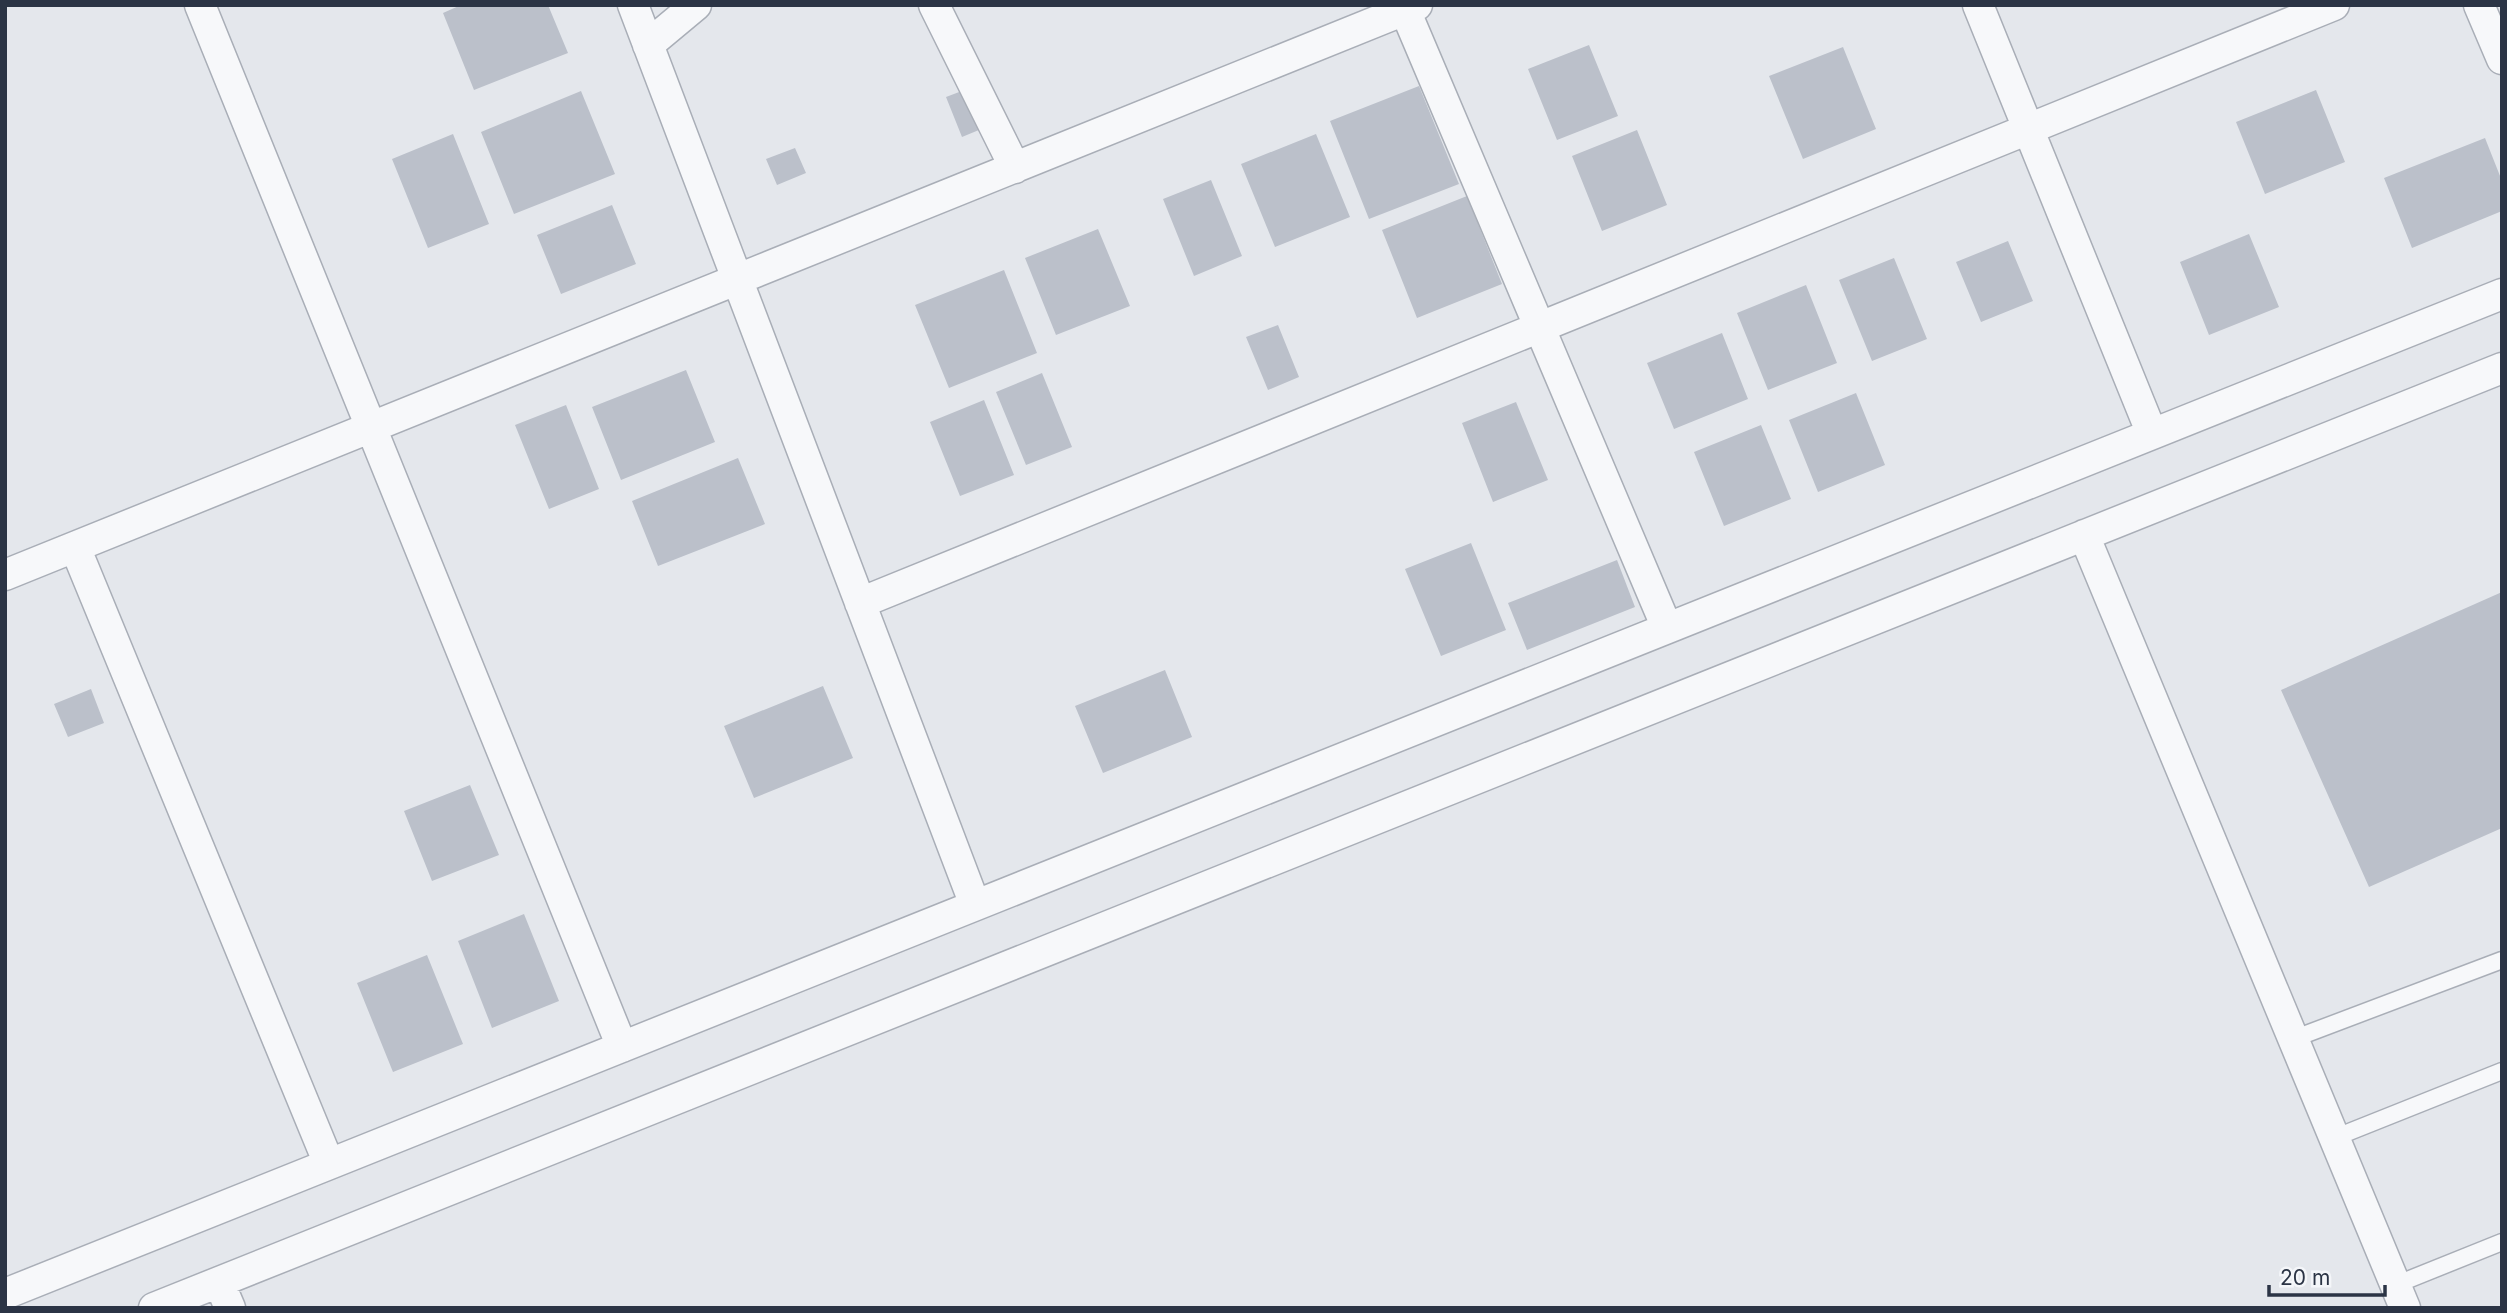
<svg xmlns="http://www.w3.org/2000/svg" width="2507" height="1313" font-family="Inter,sans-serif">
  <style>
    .building { fill: #bbc0ca }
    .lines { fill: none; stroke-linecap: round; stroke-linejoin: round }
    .service-casing { stroke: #a9aeb7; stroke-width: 19 }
    .minor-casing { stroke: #a9aeb7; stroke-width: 33 }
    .service { stroke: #f7f8fa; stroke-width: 16 }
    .minor { stroke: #f7f8fa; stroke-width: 30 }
  </style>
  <rect width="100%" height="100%" fill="#e4e7ec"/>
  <path class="building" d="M461 5H548L568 53 474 90 443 13Z
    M1589 45 1618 116 1557 140 1528 69Z
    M1843 47 1876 129 1803 159 1769 76Z
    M975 86 991 125 962 137 946 97Z
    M1419 86 1459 184 1369 219 1330 121Z
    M2316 90 2345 162 2265 194 2236 122Z
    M581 91 615 174 514 214 481 132Z
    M1637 130 1667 205 1602 231 1572 156Z
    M453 134 489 224 428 248 392 159Z
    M1316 134 1350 217 1275 247 1241 164Z
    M2485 138 2502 181V211L2412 248 2384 178Z
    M795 148 806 173 777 185 766 159Z
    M1211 180 1242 256 1194 276 1163 199Z
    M1467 196 1502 284 1417 318 1382 230Z
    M612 205 636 264 561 294 537 235Z
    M1098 229 1130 306 1056 335 1025 258Z
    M2249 234 2279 307 2209 335 2180 262Z
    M2008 241 2033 301 1981 322 1956 262Z
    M1894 258 1927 339 1872 361 1839 280Z
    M1004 270 1037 353 949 388 915 305Z
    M1806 285 1837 363 1768 390 1737 313Z
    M1278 325 1299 377 1268 390 1246 337Z
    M1722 333 1748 399 1674 429 1647 363Z
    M686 370 715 442 621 480 592 407Z
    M1042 373 1072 447 1026 465 996 392Z
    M1856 393 1885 465 1818 492 1789 420Z
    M984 400 1014 475 960 496 930 422Z
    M1516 402 1548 480 1493 502 1462 423Z
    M566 405 599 489 549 509 515 425Z
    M1761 425 1791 499 1724 526 1694 452Z
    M738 458 765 524 658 566 632 501Z
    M1471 543 1506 630 1441 656 1405 569Z
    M1617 560 1635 607 1527 650 1508 603Z
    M2502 592V828L2369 887 2281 690Z
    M1165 670 1192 737 1103 773 1075 706Z
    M823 686 853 758 754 798 724 726Z
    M91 689 104 723 68 737 54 704Z
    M470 785 499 855 432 881 404 811Z
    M524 914 559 1001 492 1028 458 941Z
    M427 955 463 1044 393 1072 357 983Z"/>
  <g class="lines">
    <defs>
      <path id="service" d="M2293 1039 2502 960
        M2334 1138 2502 1071
        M2395 1285 2502 1242"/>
      <path id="minor" d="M200 5 622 1047
        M633 5 975 905
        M934 5 1015 168
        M1978 5 2152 434
        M2479 5 2502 59
        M1405 10 1667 628
        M648 45 696 5
        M2084 535 2405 1308
        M75 547 329 1164
        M5 575 1417 5
        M860 603 2334 5
        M219 1282 230 1308
        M5 1294 2502 294
        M154 1308 2502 368"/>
    </defs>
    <use href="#service" class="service-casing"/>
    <use href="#minor" class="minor-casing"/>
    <use href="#service" class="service"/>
    <use href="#minor" class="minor"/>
  </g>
  <rect width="2507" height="1313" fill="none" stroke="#2b3445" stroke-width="14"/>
  <path d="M2269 1285v10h116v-10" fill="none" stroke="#2b3445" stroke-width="3.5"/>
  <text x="2280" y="1285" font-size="21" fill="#2b3445" stroke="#f4f6f9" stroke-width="5" paint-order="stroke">20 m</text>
</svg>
